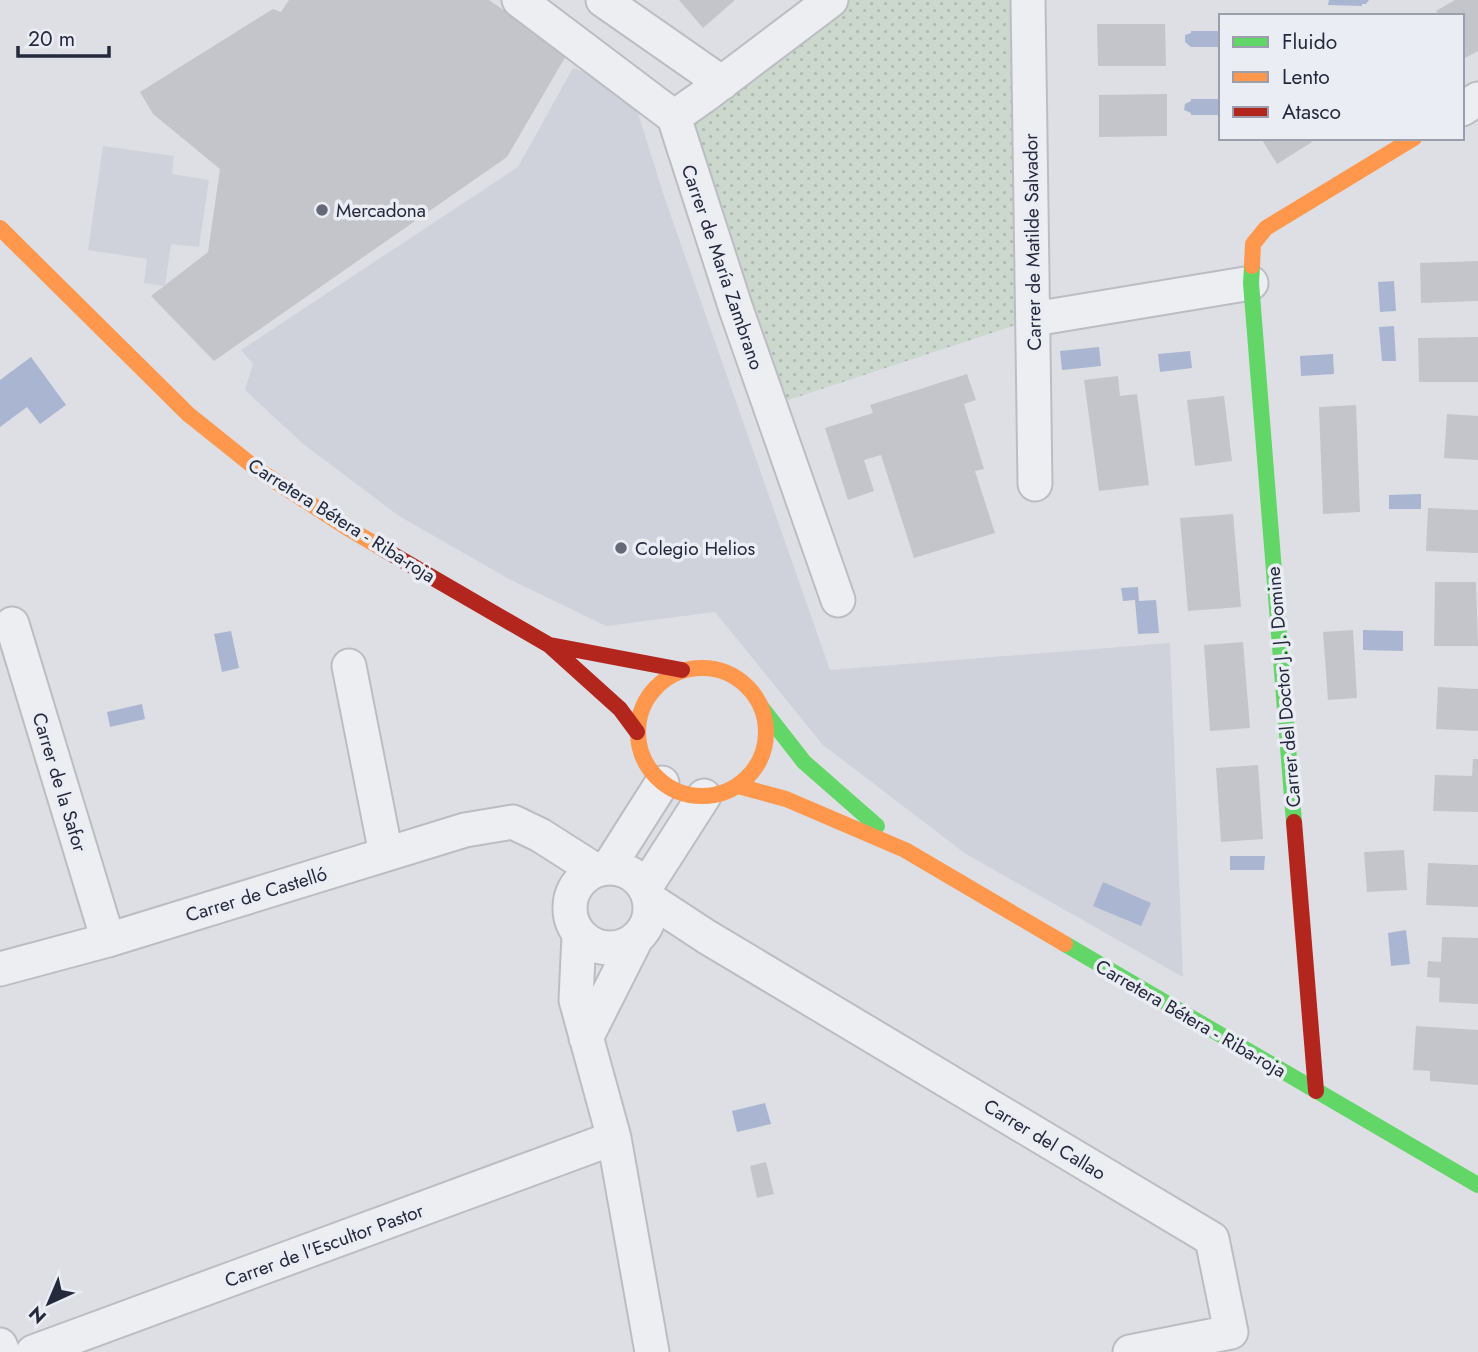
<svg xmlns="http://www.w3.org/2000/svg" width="1478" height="1352" font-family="Jost,sans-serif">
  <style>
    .built { fill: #cfd2db }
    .park { fill: url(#park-dots) }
    .water { fill: #aab5d1 }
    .building { fill: #c4c5cb }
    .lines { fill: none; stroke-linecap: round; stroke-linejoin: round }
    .street-casing { stroke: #bcbdc2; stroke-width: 37 }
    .street { stroke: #edeef1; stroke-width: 33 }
    .fast { stroke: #63d668; stroke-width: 16 }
    .slow { stroke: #ff974d; stroke-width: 16 }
    .jam { stroke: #b3261e; stroke-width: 16 }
    .poi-dot { fill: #656977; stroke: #eaedf4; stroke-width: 2.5 }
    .labels { text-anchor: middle; stroke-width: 7; stroke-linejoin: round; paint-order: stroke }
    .poi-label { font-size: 19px; fill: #24293d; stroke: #eaedf4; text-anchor: start }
    .street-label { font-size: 19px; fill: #24293d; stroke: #eaedf4 }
  </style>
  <defs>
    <pattern id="park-dots" width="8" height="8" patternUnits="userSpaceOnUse" patternTransform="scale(1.75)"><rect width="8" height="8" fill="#ccd7ce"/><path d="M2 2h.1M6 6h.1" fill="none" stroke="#afb9b2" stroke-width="1.8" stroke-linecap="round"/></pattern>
  </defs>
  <rect width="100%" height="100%" fill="#dedfe4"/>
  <path class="built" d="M573 68 630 88 665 199 830 670 1170 643 1183 977 966 854 823 745 715 612 606 626 511 580 399 516 302 443 245 390 253 364 241 350 518 167Z
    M103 146 174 156 172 174 209 180 199 247 171 244 165 286 144 283 147 259 88 250Z"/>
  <path class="park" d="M831 0H1028L1034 319 770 406 674 117Z"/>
  <path class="water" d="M1329 0H1369L1366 4H1362V6L1328 5Z
    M1191 31H1221V47H1191L1185 42V35L1191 33Z
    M1191 99H1221V115H1191V113L1184 110 1185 104 1191 101Z
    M1394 281 1396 311 1380 312 1378 282Z
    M1394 326 1396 361H1382L1379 327Z
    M1099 347 1101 366 1062 370 1060 351Z
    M1190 351 1192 368 1160 372 1158 354Z
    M1333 354 1334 374 1301 376 1300 356Z
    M31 357 66 405 40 424 27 407 0 427V380Z
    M1421 494V509H1389V495Z
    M1138 587 1139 601 1156 600 1159 633 1138 634 1135 600 1123 601 1121 588Z
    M1363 630 1403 631V651L1363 650Z
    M231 631 239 668 222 672 214 634Z
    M142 704 145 719 110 727 107 712Z
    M1230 856H1265L1264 870H1230Z
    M1103 882 1151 903 1141 926 1093 906Z
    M1406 930 1410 964 1391 966 1388 933Z
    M765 1103 771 1124 737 1132 732 1111Z"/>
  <path class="building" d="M289 0H489L567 54 507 157 214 361 151 296 208 252 220 169 153 114 140 92 273 9 281 12Z
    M679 0H735L703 28Z
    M1455 0H1478V51L1463 59 1462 16H1439L1436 11Z
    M1097 24H1165L1166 66H1098Z
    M1167 94V136L1099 137V95Z
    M1261 138H1310L1312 142 1277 164Z
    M1478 261V301L1421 303 1420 263Z
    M1478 337V382H1419L1418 338Z
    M967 374 976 400 964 404 984 469 975 471 995 533 914 558 881 455 864 460 874 491 848 500 825 428 873 413 870 405Z
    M1118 376 1120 396 1137 394 1149 485 1099 491 1084 380Z
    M1224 396 1232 461 1195 466 1187 400Z
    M1356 405 1360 512 1323 514 1319 407Z
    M1447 414 1478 416V460L1444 458Z
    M1428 508 1478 510V553L1426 551Z
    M1233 514 1241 607 1188 611 1180 518Z
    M1435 582H1476L1478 646H1434Z
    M1353 630 1357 698 1328 700 1323 632Z
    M1243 642 1250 728 1210 731 1204 645Z
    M1438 687 1478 689V731L1436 729Z
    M1473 759H1478V812L1433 811 1435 775 1472 776Z
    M1258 765 1263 839 1221 842 1216 768Z
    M1404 850 1407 890 1367 892 1364 852Z
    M1428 863 1478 865V907L1426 905Z
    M1442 937 1478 938V1004L1439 1002 1440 978 1427 977 1428 961 1441 962Z
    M1416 1026 1478 1030V1085L1430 1081V1071L1413 1070Z
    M766 1162 774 1194 757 1198 750 1166Z"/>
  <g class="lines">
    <defs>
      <path id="street" d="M519 0 674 117 736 309 838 600
        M603 0 722 83
        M1028 0 1035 484
        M1462 109 1478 99
        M674 117 704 96 831 0
        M1034 319 1251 283
        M12 624 108 940
        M349 666 386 854
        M570 908a40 40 0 1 1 80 0a40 40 0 1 1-80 0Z
        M608 868 662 783
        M645 888 704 796
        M649 899 707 937 1212 1239 1231 1332 1130 1352
        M579 935 576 1000 614 1138 652 1352
        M0 969 108 940 465 830 513 822 540 835 595 870
        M586 1038 636 939
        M0 1345 3 1352
        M33 1352 614 1138"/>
    </defs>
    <use href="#street" class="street-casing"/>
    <use href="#street" class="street"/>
    <path class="fast" d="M1252 266 1251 283 1294 822
      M761 707 804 762 877 826
      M1065 944 1478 1185"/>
    <path class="slow" d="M0 228 188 414 258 470 346 527 385 550
      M1252 266 1253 244 1266 228 1414 138
      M638 732a64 64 0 1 1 128 0a64 64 0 1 1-128 0Z
      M738 786 786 799 905 850 1065 944"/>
    <path class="jam" d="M385 550 549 645 620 709 637 732
      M550 645 682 670
      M1294 822 1316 1091"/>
  </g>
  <g class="poi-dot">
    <circle cx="322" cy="210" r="7"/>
    <circle cx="621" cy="548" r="7"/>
  </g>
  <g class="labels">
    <g class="poi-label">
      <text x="336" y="217">Mercadona</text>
      <text x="635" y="555">Colegio Helios</text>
    </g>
    <g class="street-label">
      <text transform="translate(1032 242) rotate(-91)" y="7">Carrer de Matilde Salvador</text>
      <text transform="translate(723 267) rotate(71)" y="7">Carrer de María Zambrano</text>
      <text transform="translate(342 520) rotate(32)" y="7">Carretera Bétera - Riba-roja</text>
      <text transform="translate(1283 687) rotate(-95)" y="7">Carrer del Doctor J. J. Domine</text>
      <text transform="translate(60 782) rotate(73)" y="7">Carrer de la Safor</text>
      <text transform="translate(256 894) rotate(-17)" y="7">Carrer de Castelló</text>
      <text transform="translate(1191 1018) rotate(30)" y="7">Carretera Bétera - Riba-roja</text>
      <text transform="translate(1045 1139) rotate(31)" y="7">Carrer del Callao</text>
      <text transform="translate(324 1245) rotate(-20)" y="7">Carrer de l'Escultor Pastor</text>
    </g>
  </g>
  <rect x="1219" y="14" width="245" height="126" fill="#eaedf4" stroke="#9b9fab" stroke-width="2"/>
  <rect x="1233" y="37" width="35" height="10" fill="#63d668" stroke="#9b9fab" stroke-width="2"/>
  <text x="1282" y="49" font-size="21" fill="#24293d">Fluido</text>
  <rect x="1233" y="72" width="35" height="10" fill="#ff974d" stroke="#9b9fab" stroke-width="2"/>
  <text x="1282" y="84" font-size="21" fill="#24293d">Lento</text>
  <rect x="1233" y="107" width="35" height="10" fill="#b3261e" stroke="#9b9fab" stroke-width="2"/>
  <text x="1282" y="119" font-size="21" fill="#24293d">Atasco</text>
  <g transform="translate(49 1303) rotate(224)" stroke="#eaedf4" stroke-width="5" paint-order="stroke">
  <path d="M0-5L12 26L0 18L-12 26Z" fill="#24293d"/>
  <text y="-10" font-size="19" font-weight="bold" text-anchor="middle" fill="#24293d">N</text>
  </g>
  <path d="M18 46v10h91v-10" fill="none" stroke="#24293d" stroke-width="3.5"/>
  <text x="28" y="46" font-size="21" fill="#24293d" stroke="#eaedf4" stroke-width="5" paint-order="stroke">20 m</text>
</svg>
